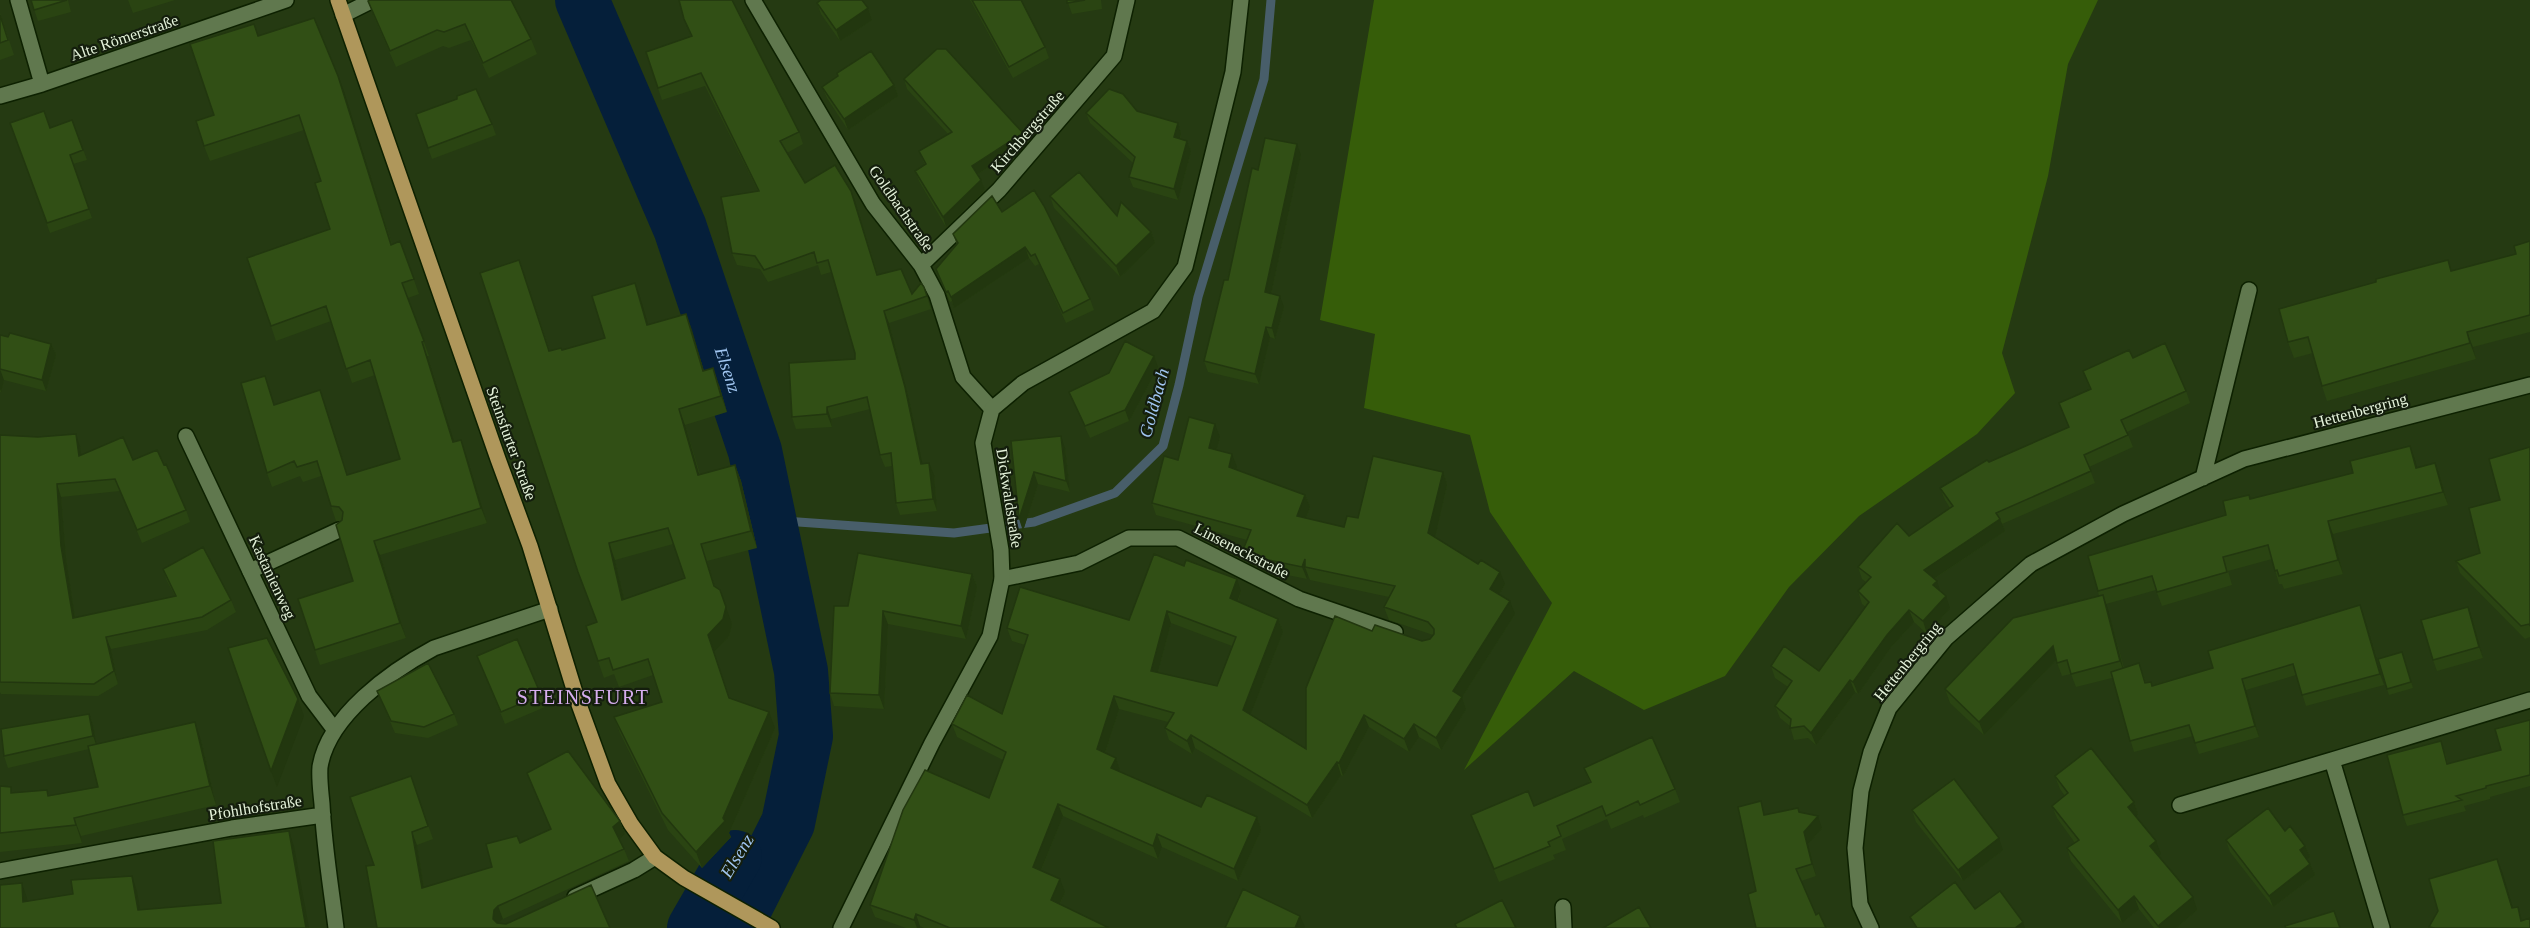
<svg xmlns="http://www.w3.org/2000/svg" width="2530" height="928" font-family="Georgia,serif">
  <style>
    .green { fill: #365d09 }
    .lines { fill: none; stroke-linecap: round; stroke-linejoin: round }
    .stream { stroke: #485e6a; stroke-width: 9 }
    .river { stroke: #051f3a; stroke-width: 54 }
    .lane-casing { stroke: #0d2100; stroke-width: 18 }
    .street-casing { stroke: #0d2100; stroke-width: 18 }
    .secondary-casing { stroke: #0d2100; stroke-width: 18 }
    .primary-casing { stroke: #0d2100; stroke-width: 18 }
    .lane { stroke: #60784e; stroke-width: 15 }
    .street { stroke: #60784e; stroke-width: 15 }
    .secondary { stroke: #60784e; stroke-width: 15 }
    .primary { stroke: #af975b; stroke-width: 15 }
    .wall { fill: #2a4412; fill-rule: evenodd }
    .shaded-wall { fill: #22370f }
    .building { fill: #314f15; stroke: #22370f; stroke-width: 1.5; fill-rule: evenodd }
    .labels { text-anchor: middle; stroke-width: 4.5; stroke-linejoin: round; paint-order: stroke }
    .street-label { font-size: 16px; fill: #e4f2da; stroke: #141e0d }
    .water-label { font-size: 18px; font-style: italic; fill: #a0c5f0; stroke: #141e0d }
    .quarter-label { font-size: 20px; letter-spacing: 1.5px; fill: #d6adee; stroke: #141e0d }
  </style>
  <rect width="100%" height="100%" fill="#253a12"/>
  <path class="green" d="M1374 0H2098L2068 64 2048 176 2002 353 2015 393 1977 434 1859 516 1789 587 1725 676 1644 710 1574 671 1464 770 1552 603 1490 512 1470 435 1364 408 1375 334 1320 320Z"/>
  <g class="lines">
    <path class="stream" d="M770 520 954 533 1034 522 1115 493 1163 446 1179 385 1198 297 1264 79 1271 0"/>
    <g class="river">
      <path id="s1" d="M582 0 680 228 755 451 801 671 806 736 788 823 735 928"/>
      <path d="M694 928 735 857"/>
    </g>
    <defs>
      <path id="lane" d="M343 15 373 0
        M250 571 339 530
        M575 897 634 870 655 857"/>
      <path id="street" d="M18 0 42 84
        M753 0 873 204 921 265 937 295 963 377 992 409
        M0 96 42 84 286 0
        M921 265 999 190 1114 56 1127 0
        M186 436 309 696 334 729
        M2203 478 2249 290
        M1002 579 1079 563 1129 538H1178L1299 599 1395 632
        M2332 760 2530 700
        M2180 805 2332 760 2382 928
        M0 871 232 828 323 815
        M1563 907 1564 928
        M336 928C331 887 324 846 322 804 321 793 319 779 320 767 328 716 391 671 434 648L550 609
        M1871 928 1860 904 1855 848 1861 791 1871 752 1889 708 1946 638 2031 564 2123 514 2244 459 2530 385"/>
      <path id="secondary" d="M841 928 932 743 990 636 1002 579 1001 550 983 443 992 409 1023 383 1153 311 1185 267 1233 72 1241 0"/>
      <path id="primary" d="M338 0 498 459 530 546 577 699 608 784 631 824 655 857 684 878 772 928"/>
    </defs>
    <use href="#lane" class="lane-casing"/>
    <use href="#street" class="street-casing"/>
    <use href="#secondary" class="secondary-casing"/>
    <use href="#primary" class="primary-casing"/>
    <use href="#lane" class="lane"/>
    <use href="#street" class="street"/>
    <use href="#secondary" class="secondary"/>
    <use href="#primary" class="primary"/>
  </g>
  <path class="wall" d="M31 0H68L71 12 38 21Z
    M128 0H175L133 13Z
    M970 0H1021L1045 47 1049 58 1013 78Z
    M1067 0H1101L1102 9 1072 14Z
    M368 1 531 39 537 54 489 78 471 40 449 48 443 46 396 67 374 17Z
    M817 3 868 8 872 20 840 41 821 14Z
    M0 13 14 55 0 60Z
    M684 19 799 132 803 144 787 153 805 183 856 204 878 275 912 294 924 287 931 309 889 323 909 399 922 464 934 475 937 511 900 515 896 503 892 466 885 467 880 455 870 409 831 419 832 427 796 429 792 417 855 359V353L831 272 821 275 818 265 768 282 760 269 737 265 732 253 758 191 705 86 662 100 646 52 691 36Z
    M258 36 338 76 392 244 400 241 419 294 408 298 429 356H427L454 442 461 440 487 523 380 555 406 638 320 665 315 650 353 581 341 521H336L321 476 303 482 300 476 272 487 267 473 265 376 274 404 325 405 348 475 400 459 375 375 352 383 331 321 276 341 271 326 330 229 321 181 304 130 210 161 204 146 214 115Z
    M837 73 894 85 898 96 848 130 827 98 822 87 838 76Z
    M904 79 1027 143 978 174 985 190 946 227 919 181 915 171 925 165 919 151 948 134 907 89Z
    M457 99 492 124 496 135 432 159 416 114Z
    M1137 111 1178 123 1181 134 1180 139 1187 141 1191 151 1178 200 1133 187 1129 177 1133 163 1090 123 1086 113Z
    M72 120 87 160 73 164 92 218 50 233 10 123 50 128Z
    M1301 155 1271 294 1284 307 1275 339 1270 337 1259 384 1208 372 1204 361 1258 170Z
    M1050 196 1117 216 1151 232 1155 243 1120 277 1054 208Z
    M1002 212 1090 299 1094 310 1066 323 1039 264 1035 266 1029 258 954 308 952 301 950 302 936 269 957 245 953 234Z
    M2530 241V332L2473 347 2476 359 2327 401 2322 386 2313 353 2294 358 2288 342 2376 282 2452 271 2516 254Z
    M525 277 550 351 562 350 605 338 635 283 648 325 686 314 704 371 719 385 727 412 685 425 700 474 735 465 741 481 757 548 707 561 715 587 732 624 729 636 714 652 729 698 775 728 729 833 731 837 702 868 668 830 620 733 614 717 662 702 653 675 619 687 614 674 604 678 598 661 597 622ZM673 544 685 578 624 599 615 560Z
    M0 335 51 344 56 355 46 391 4 380 1 392H0Z
    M2133 358 2186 391 2190 403 2127 432 2133 447 2089 467 2095 483 2002 524 2005 531 1934 579 1950 608 1927 634 1914 622 1891 647 1858 694 1855 692 1816 745 1808 738 1794 740 1790 726 1780 718 1775 706 1788 687 1775 678 1771 666 1819 671 1866 607 1862 604 1858 591 1866 582 1862 579 1858 567 1909 536 1950 508 1945 500 1940 488 1989 462 2069 428 2059 403 2090 389 2083 371Z
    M1158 367 1129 421 1090 438 1074 403 1069 392Z
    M0 435 80 446 81 455 133 460 186 510 190 522 142 543 120 491 61 497 66 558 75 618 175 596 167 581 163 569 231 600 236 612 207 630 111 649 118 684 98 696 1 694 0 692Z
    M1220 437 1216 450 1237 467 1236 470 1305 495 1310 507 1306 518 1344 527 1358 518 1443 472 1447 485 1435 537 1505 584 1499 595 1515 614 1462 697 1466 709 1441 750 1419 737 1409 752 1369 727 1343 776 1341 775 1312 818 1195 748 1192 754 1169 740 1165 728 1168 722 1119 709 1105 753 1116 758 1120 772 1201 807 1257 817 1261 830 1238 881 1162 847 1158 859 1063 816 1041 871 1065 892 1060 904 1109 928H924L920 926V928H906L875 917 870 905 989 798 1003 760 957 737 952 724 1002 714 1025 645 1012 641 1007 628 1129 620 1241 591 1238 602 1278 619 1283 632 1250 715 1306 749 1372 631 1422 641 1430 639 1433 635 1389 620 1384 607 1389 597 1310 580 1308 575 1307 579 1263 570 1248 562 1243 550 1247 540 1156 515 1152 503 1178 460ZM1171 623 1232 646 1217 686 1158 672Z
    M1011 441 1065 448 1070 492 1038 484 1023 531Z
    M2410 446 2417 468 2435 463 2440 477 2448 505 2333 534 2343 574 2284 589 2282 584H2279L2272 559 2228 571 2232 585 2162 606 2156 590 2106 604 2124 668 2143 674 2146 683 2152 685 2213 668 2364 616 2384 685 2306 706 2296 675 2246 690 2259 737 2199 754 2193 736 2134 752 2112 678 2076 687 2071 674 2062 676 2056 660 1984 735 1950 703 1945 689 2099 596 2098 591 2251 499 2353 473Z
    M2530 447V637L2525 639 2460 573 2456 561 2480 553Z
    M972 574 977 587 966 639 888 624 884 709 834 706 830 693 848 606Z
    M2472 618 2483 658 2437 671 2433 660Z
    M2402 652 2413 688 2389 695 2387 689Z
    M477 656 541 695 545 707 505 724Z
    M377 691 454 714 458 725 428 738 395 733Z
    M89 714 93 725 96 744 201 740 216 805 81 836 82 843 0 852V786L14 793 47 790 49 796 98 787 89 749 8 768 4 756Z
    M2530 720V786L2490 797V799L2464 806 2466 811 2407 826 2403 815 2445 752 2448 764 2501 750Z
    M1584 768 1675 789 1680 802 1644 818 1643 815 1611 829 1607 819 1562 839 1566 850 1553 855 1555 859 1499 882 1471 815 1534 806 1590 783Z
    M527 773 620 821 625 834 619 839 624 849 629 861 503 919 499 923 610 928H377L374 865 411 776 433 839 417 845 424 887 492 867 520 843 551 829Z
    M2055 776 2134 802 2138 815 2136 817 2161 854 2158 856 2197 910 2176 928H2154L2139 909 2122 923 2071 861 2067 848 2075 843 2057 818 2052 806 2065 796 2060 789Z
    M1912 810 2003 850 1963 881 1916 822Z
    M1800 812 1822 828 1808 844 1816 876 1801 881 1816 915 1756 891 1766 815Z
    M2285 831 2305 846 2310 857 2307 859 2310 864 2315 875 2273 907 2230 852 2226 840Z"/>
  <path class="shaded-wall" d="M868 8 872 20 840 41 836 30Z
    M338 76 344 91 396 259 391 245Z
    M894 85 898 96 848 130 844 119Z
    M1178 123 1181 134 1177 147 1174 137Z
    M1023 133 1027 143 976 175 972 166Z
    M1187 141 1191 151 1178 200 1174 189Z
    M1297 144 1301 155 1269 303 1265 292Z
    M981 180 985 190 946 227 943 217Z
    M851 191 856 204 881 287 877 275Z
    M1151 232 1155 243 1120 277 1116 266Z
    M1025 247 1029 258 954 308 951 297Z
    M635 283 641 300 653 341 647 325Z
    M1280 296 1284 307 1275 339 1272 328Z
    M884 311 889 323 909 399 925 476 921 464Z
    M686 314 692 330 709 388 703 371Z
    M1266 327 1270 337 1259 384 1255 374Z
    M2467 332 2473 347 2476 359 2470 343Z
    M422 342 427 356 459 457 453 442Z
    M51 344 56 355 46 391 42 380Z
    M1154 356 1158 367 1129 421 1125 410Z
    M713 368 719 385 727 412 721 396Z
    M0 369 4 380 1 392 0 389Z
    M320 390 325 405 352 489 347 475Z
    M827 407 831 419 832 427 827 414Z
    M679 409 685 425 704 491 698 475Z
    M1215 424 1220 437 1213 461 1209 448Z
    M76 434 80 446 83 468 79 456Z
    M1061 436 1065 448 1070 492 1066 481Z
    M461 440 466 455 487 523 481 508Z
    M2410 446 2415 460 2421 481 2416 468Z
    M1232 454 1237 467 1233 480 1229 467Z
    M929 463 934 475 937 511 933 499Z
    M2435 463 2440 477 2448 505 2443 492Z
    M735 465 741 481 757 548 751 531Z
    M1034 472 1038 484 1023 531 1019 519Z
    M1443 472 1447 485 1433 546 1428 533Z
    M57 484 61 497 66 558 77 631 73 618 61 546Z
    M1305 495 1310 507 1302 528 1297 516Z
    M2000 519 2005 531 1929 582 1924 570Z
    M2328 521 2333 534 2343 574 2338 560Z
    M374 541 380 555 406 638 400 623Z
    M609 543 615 560 628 616 622 600Z
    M1305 559V567L1308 575 1307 579 1302 567Z
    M1500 572 1505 584 1495 602 1490 589Z
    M972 574 977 587 966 639 961 626Z
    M1237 579 1241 591 1234 611 1230 598Z
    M1937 581 1941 593 1933 585Z
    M720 590 732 624 729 636 714 652 734 714 708 635Z
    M2103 595 2108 609 2125 675 2120 661Z
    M1946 596 1950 608 1927 634 1923 621Z
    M1510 601 1515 614 1462 697 1466 709 1441 750 1436 738 1453 691Z
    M2360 605 2364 616 2384 685 2380 674Z
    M2468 607 2472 618 2483 658 2479 647Z
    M1909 610 1914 622 1891 647 1858 694 1853 682 1887 635Z
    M883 611 888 624 884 709 879 695Z
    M1167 611 1171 623 1155 683 1151 671Z
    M1278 619 1283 632 1247 723 1243 710Z
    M106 637 111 649 118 684 114 671Z
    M2053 646 2057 659 1984 735 1979 722Z
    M2242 679 2246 690 2259 737 2255 726Z
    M1850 680 1855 692 1816 745 1811 733Z
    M1114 696 1119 709 1102 762 1097 749Z
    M298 699 304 716 277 787 271 771Z
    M769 712 775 728 729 833 731 837 702 868 696 852 723 818Z
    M89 714 93 725 97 747 93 736Z
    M1364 715 1369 727 1343 776 1339 763Z
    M195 722 201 740 216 805 210 786Z
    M1414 724 1419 737 1409 752 1404 739Z
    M1191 735 1195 748 1192 754 1187 741Z
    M1116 758 1120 771 1115 780 1111 768Z
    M1337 762 1341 775 1312 818 1307 805Z
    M2134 802 2138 815 2132 820 2128 807Z
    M1058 804 1063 816 1037 880 1033 867Z
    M1818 816 1822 828 1808 844 1816 876 1812 864 1804 832Z
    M1257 817 1261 830 1238 881 1234 869Z
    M74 818 81 836 82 843 76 825Z
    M620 821 625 834 618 840 613 827Z
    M289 831 294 846 309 928H306Z
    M412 832 417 845 426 900 422 888Z
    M1157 834 1162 847 1158 859 1153 846Z
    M1999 838 2003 850 1963 881 1958 870Z
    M2156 841 2161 854 2155 859 2150 846Z
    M2305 846 2310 857 2304 861 2300 850Z
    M2497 859 2503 874 2517 922 2512 908Z
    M2310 864 2315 875 2273 907 2269 896Z
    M132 876 137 891 143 925 138 910Z
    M1060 879 1065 892 1056 912 1051 900Z
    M22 883 27 898 29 917 23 902Z
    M2134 896 2139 909 2122 923 2118 910Z
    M2193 897 2197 910 2176 928H2159L2158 926Z
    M498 906 503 919 499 923 498 928 493 919 494 910Z
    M916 914 920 926V928H917L914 920Z
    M1300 916 1305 927 1304 928H1295Z
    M2023 922 2025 928H2015Z"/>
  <path class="building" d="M31 0H67L34 10Z
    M370 0H511L531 39 483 63 465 24 444 32 437 30 390 51 368 1Z
    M679 0H732L799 132 780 141 805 183 835 165 851 191 877 275 901 269 912 294 921 283 924 287 927 296 884 311 905 387 921 464 929 463 933 499 896 503 891 453 880 455 867 397 827 407V414L792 417 789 363 855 359V353L828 260 817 263 814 252 764 270 755 256 732 253 721 197 759 191 701 73 658 88 646 52 692 36 684 19Z
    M821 0H862L868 8 836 30 817 3Z
    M972 0H1021L1045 47 1009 67Z
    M1067 0H1085L1067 3Z
    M0 15 8 40 0 43Z
    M314 18 338 76 391 245 400 241 414 279 402 283 424 341 422 342 453 442 461 440 481 508 374 541 400 623 315 650 298 599 353 581 336 525 342 520 343 512 339 507 331 506 317 461 297 467 294 461 267 473 241 383 265 376 274 405 320 390 347 475 400 459 370 360 346 369 326 306 271 326 247 258 330 229 315 183 321 181 299 115 204 146 196 121 214 115 190 44 254 24 258 36Z
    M937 49H946L1023 133 972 166 981 180 943 217 915 171 926 164 919 151 952 132 904 79Z
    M871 51 894 85 844 119 822 87 838 76 837 73Z
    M476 89 492 124 428 148 416 114 457 99V96Z
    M1109 89 1123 94 1137 111 1178 123 1174 137 1187 141 1174 189 1129 177 1135 157 1086 113Z
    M44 111 50 128 72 120 83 150 70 155 89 209 47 223 10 123Z
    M1265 138 1297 144 1265 292 1280 296 1272 328 1266 327 1255 374 1204 361 1224 280H1228L1252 168 1258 170Z
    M1079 172 1117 216 1121 202 1151 232 1116 266 1050 196Z
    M1034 190 1044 206 1090 299 1063 313 1035 254 1031 256 1025 247 951 297 948 291 946 292 936 269 958 243 953 234 992 196 1002 212Z
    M2530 241V315L2467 332 2470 343 2322 386 2308 337 2288 342 2279 309 2376 282V279L2448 260 2451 271 2516 254 2514 246Z
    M519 260 549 351 561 348 562 350 605 338 592 296 635 283 647 325 686 314 703 371 713 368 721 396 679 409 698 475 735 465 751 531 701 544 714 586 720 590 726 607 723 619 708 635 729 698 769 712 723 818 725 821 696 852 662 813 614 717 662 702 648 659 613 670 609 658 598 661 586 626 597 622 578 572 480 273ZM668 528 685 578 622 600 609 543Z
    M10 333 51 344 42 380 0 369V370V335L8 337Z
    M1125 341 1154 356 1125 410 1085 426 1069 392 1109 373Z
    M2165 343 2186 391 2121 420 2128 435 2084 455 2091 471 1996 513 2000 519 1924 570 1937 581 1933 585 1946 596 1923 621 1909 610 1887 635 1853 682 1850 680 1811 733 1804 726 1790 728 1791 719 1775 706 1792 681 1771 666 1784 646 1819 671 1869 602 1858 591 1871 577 1858 567 1897 523 1909 536 1953 506 1940 488 1987 460 1989 462 2069 427 2059 403 2091 389 2083 371 2129 350 2133 358Z
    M1189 417 1215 424 1209 448 1232 454 1229 467 1305 495 1297 516 1344 527 1347 516 1358 518 1373 456 1443 472 1428 533 1478 564 1481 560 1500 572 1490 589 1510 601 1453 691 1462 697 1436 738 1414 724 1404 739 1364 715 1339 763 1337 762 1307 805 1191 735 1187 741 1165 728 1174 713 1114 696 1097 749 1116 758 1111 768 1201 807 1207 795 1257 817 1234 869 1157 834 1153 846 1058 804 1033 867 1060 879 1051 900 1109 928H950L916 914 914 920 870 905 903 810 925 770 989 798 1006 752 952 724 967 695 1002 714 1028 635 1007 628 1020 587 1129 620 1154 554 1184 566 1186 560 1237 579 1230 598 1278 619 1243 710 1306 749V688L1335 616 1372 631 1375 625 1422 641 1430 639 1434 634V629L1428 622 1384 607 1395 586 1305 567V559L1302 567 1259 558 1243 550 1251 530 1152 503 1164 456 1178 460ZM1167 611 1236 637 1217 686 1151 671Z
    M76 434 79 456 123 437 133 460 157 450 164 465 166 464 186 510 137 530 115 479 57 484 61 546 73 618 176 596 163 569 203 547 231 600 202 617 106 637 114 671 94 684 0 682V435L38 437Z
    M1061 436 1066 481 1034 472 1019 519 1011 441Z
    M2410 446 2416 468 2435 463 2443 492 2328 521 2338 560 2279 576 2277 570 2275 571 2268 545 2223 557 2227 572 2157 592 2152 576 2098 591 2088 556 2226 515 2223 501 2249 495 2250 499 2353 473 2350 461Z
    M2530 447V626L2529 624 2521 626 2456 561 2480 553 2469 508 2500 500 2489 459Z
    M858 553 972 574 961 626 883 611 879 695 830 693 834 606H848Z
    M2103 595 2120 661 2071 674 2067 660 2057 663 2053 646 1979 722 1945 689 2013 618Z
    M2360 605 2380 674 2302 695 2293 664 2242 679 2255 726 2195 743 2189 725 2130 741 2111 672 2139 663 2145 683 2151 682 2152 686 2213 668 2208 651Z
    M2468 607 2479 647 2433 660 2421 620Z
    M267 638 298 699 271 771 228 648Z
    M517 639 541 695 501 712 477 656Z
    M2402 652 2411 682 2387 689 2378 659Z
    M428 663 454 714 424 727 391 721 377 691Z
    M89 714 93 736 4 756 1 729Z
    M2530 720V775L2486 786V788L2456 796 2462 800 2403 815 2387 755 2441 741 2447 764 2501 750 2495 729Z
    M195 722 210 786 74 818 76 825 0 833V786L11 787V793L47 790 48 796 98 787 88 746Z
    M1652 737 1675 789 1640 805 1638 801 1606 816 1602 806 1557 826 1561 836 1548 842 1550 846 1494 869 1471 815 1528 791 1534 806 1591 782 1584 768Z
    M2091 748 2134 802 2128 807 2156 841 2150 846 2193 897 2158 926 2134 896 2118 910 2067 848 2079 840 2052 806 2068 793 2055 776Z
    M568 751 620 821 613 827 624 849 498 906 494 910 493 919 497 923 506 924 591 885 610 928H377L366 866 374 865 350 797 411 776 428 826 412 832 422 888 492 867 486 844 517 836 520 843 551 829 527 773Z
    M1954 779 1999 838 1958 870 1912 810Z
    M1761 801 1764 815 1798 808 1799 812 1818 816 1804 832 1812 864 1796 869 1816 915 1819 913 1826 928H1756L1748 894 1756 891 1738 807Z
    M2268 808 2285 831 2290 826 2305 846 2300 850 2310 864 2269 896 2226 840Z
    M289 831 306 928H0V885L22 883 23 902 73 894 71 880 132 876 138 910 221 903 213 841Z
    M2497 859 2512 908 2518 907 2521 921 2530 918V928H2435L2429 927 2438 911 2429 879Z
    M1955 882 1975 909 2000 891 2023 922 2015 928H1917L1910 917Z
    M1243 889 1300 916 1295 928H1225Z
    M1502 900 1516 928H1457L1455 924Z
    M1639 907 1651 928H1603Z
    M2334 911 2340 928H2286L2285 926Z"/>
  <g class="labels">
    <g class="street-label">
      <text transform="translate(124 37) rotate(-19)" y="6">Alte Römerstraße</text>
      <text transform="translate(1027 131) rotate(-49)" y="6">Kirchbergstraße</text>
      <text transform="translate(902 208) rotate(55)" y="6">Goldbachstraße</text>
      <text transform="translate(2360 410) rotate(-15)" y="6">Hettenbergring</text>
      <text transform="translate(512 443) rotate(70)" y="6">Steinsfurter Straße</text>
      <text transform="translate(1010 498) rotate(81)" y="6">Dickwaldstraße</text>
      <text transform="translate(1242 550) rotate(27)" y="6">Linseneckstraße</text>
      <text transform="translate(273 577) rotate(65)" y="6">Kastanienweg</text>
      <text transform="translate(1907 661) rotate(-51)" y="6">Hettenbergring</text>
      <text transform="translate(255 807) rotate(-9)" y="6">Pfohlhofstraße</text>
    </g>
    <g class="water-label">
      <text dy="6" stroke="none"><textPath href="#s1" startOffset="398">Elsenz</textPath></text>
      <text transform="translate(1154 403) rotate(-75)" y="6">Goldbach</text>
      <text transform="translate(737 856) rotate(-59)" y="6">Elsenz</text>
    </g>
    <g class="quarter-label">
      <text x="583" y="704">STEINSFURT</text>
    </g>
  </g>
</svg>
